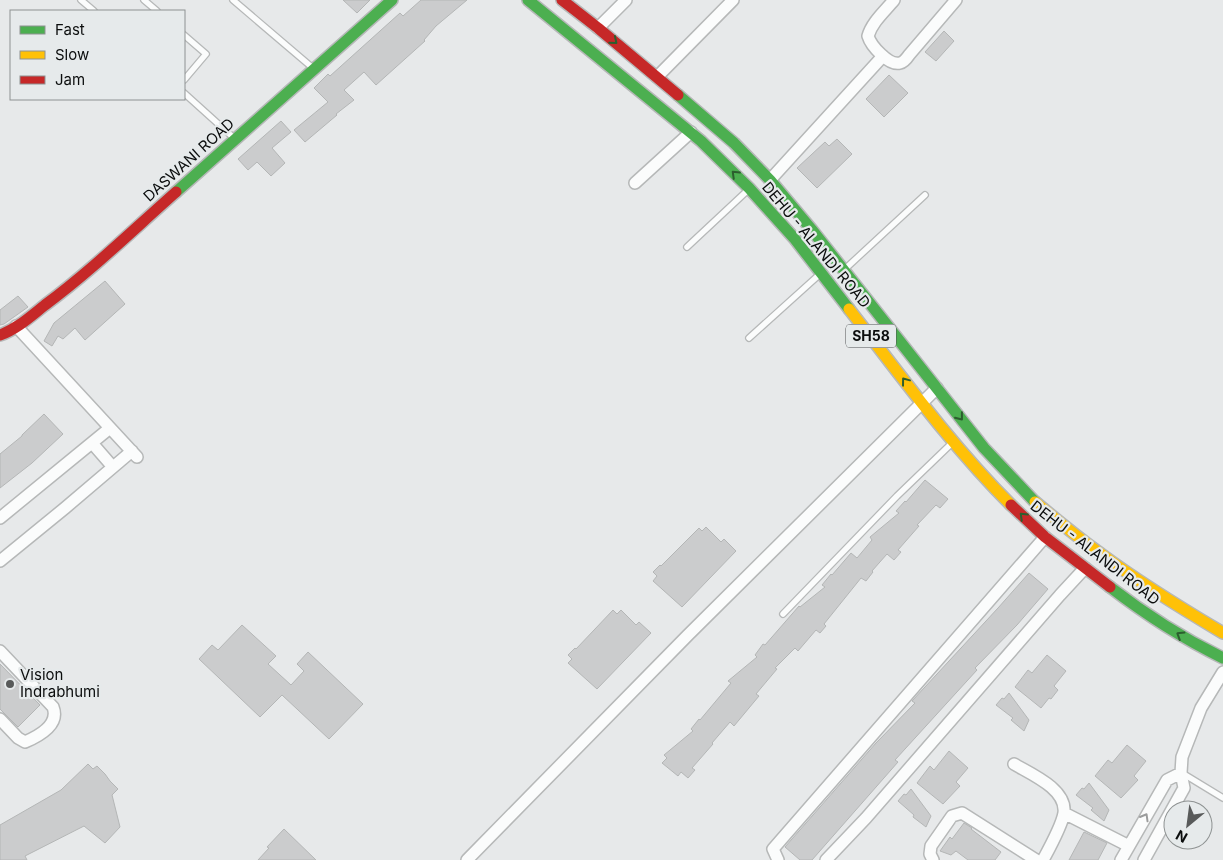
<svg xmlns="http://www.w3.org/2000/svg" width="1223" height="860" font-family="Inter,sans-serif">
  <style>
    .building { fill: #cbcccd; stroke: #b4b6b6 }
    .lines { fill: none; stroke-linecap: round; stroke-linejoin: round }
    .lane-casing { stroke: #b6b8b8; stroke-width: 8 }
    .street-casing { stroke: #b6b8b8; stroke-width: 14 }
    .fast-casing { stroke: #b6b8b8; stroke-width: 14 }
    .slow-casing { stroke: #b6b8b8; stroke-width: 14 }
    .jam-casing { stroke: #b6b8b8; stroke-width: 14 }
    .lane { stroke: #fbfcfc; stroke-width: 5.5 }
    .street { stroke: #fbfcfc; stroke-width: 11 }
    .fast { stroke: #4caf50; stroke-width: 11 }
    .slow { stroke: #ffc107; stroke-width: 11 }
    .jam { stroke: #c62828; stroke-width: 11 }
    .oneway { stroke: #2c5e2e }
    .oneway2 { stroke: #9b9c9c }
    .poi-dot { fill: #585a5a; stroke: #e6eaeb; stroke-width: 2 }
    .labels { text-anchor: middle; stroke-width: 4.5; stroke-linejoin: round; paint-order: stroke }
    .shield { fill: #e6eaeb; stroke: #4d4f50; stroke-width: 1 }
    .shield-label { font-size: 14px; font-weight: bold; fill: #0b0d0d }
    .street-label { font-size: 15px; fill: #0b0d0d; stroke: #e6eaeb }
    .poi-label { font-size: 15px; fill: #0b0d0d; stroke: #e6eaeb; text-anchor: start }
  </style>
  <rect width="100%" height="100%" fill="#e7e9ea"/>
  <path class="building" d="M343 0H370L357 13Z
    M421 0H467L436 26 424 40 425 41 376 85 364 72 344 90 354 100 336 114 337 115 305 142 294 130 328 102 314 88 328 74 330 76 400 13 403 16Z
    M944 31 954 41 936 61 925 52Z
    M889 75 908 93 884 117 866 99Z
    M281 121 291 132 272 148 285 163 271 176 257 162 248 170 238 159Z
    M837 139 852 154 817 188 797 168 825 142 829 146Z
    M105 281 125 304 85 340 75 328 63 339 58 336 52 346 44 341 54 323Z
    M18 296 28 307 4 324 0 325V310Z
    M44 414 63 434 32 463 0 488V454L22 436V435Z
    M925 480 948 499 940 508 936 505 917 525 919 526 898 550 901 552 894 560 887 554 872 571 873 572 866 581 861 578 824 624 826 626 820 633 816 630 798 651 795 648 775 668 777 669 756 694 759 696 734 726 730 722 712 743 713 744 692 768 695 770 688 778 681 772 678 776 662 763 667 758 664 755 693 731 691 729 699 719 700 720 731 683 728 681 757 657 755 655 763 644 765 645 799 606 800 607 825 587 822 585 831 574 832 575 851 553 857 558 872 540 870 537 899 513 896 511 905 501 906 502Z
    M706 527 721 542 724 539 736 551 682 607 653 581 657 576 653 572 660 565 661 566 699 528 702 531Z
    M1029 573 1048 589 1017 625 975 668 977 670 895 760 898 762 812 860H800L785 847 876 743 915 703 912 701 998 608Z
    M613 610 617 614 621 610 636 625 639 622 651 633 597 689 568 663 572 659 568 655 575 648 576 649Z
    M242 625 276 656 268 664 291 685 304 671 297 664 308 652 363 704 329 739 282 695 260 717 199 659 212 645 218 650Z
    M1047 655 1066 671 1054 686 1058 690 1051 699 1049 698 1041 708 1015 687 1028 670 1032 673Z
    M0 664 40 705 18 727 0 709Z
    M1009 693 1029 720 1024 731 1011 720 1013 718 996 705 1002 698 1004 699Z
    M1127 745 1146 761 1134 776 1138 780 1121 798 1095 776 1108 760 1112 763Z
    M949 751 968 768 956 782 960 786 943 804 917 783 930 766 934 770Z
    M88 764 93 769 97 766 105 774 110 781 118 789 112 795 120 827 105 843 84 826 25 856 27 860H0V825L61 790Z
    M1089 783 1109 810 1104 821 1091 810 1093 808 1076 795 1082 788 1084 789Z
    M911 789 931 816 926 827 913 817 914 815 898 801 904 794 906 795Z
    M964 823 972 828 971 829 1001 852 995 860H968L956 851 951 855 940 851 950 837 952 839Z
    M284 829 316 860H258L269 848 267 847Z
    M1084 832 1107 843 1098 860H1069Z"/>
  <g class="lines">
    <defs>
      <path id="lane" d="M81 0 94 11
        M144 0 157 11
        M233 0 314 69
        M184 35 206 54 184 80
        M184 93 235 139
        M687 247 748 190
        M845 269 925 195
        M749 338 820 274
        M783 614 897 496 951 444
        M1182 773 1223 798"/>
      <path id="street" d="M894 0C885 11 872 22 868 36 871 46 889 66 900 63 904 62 907 58 909 55L956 0
        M598 28 626 0
        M657 77 733 0
        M770 180 883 56
        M635 183 691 132
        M16 326 137 457
        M92 443 112 466
        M0 518 110 428
        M0 561 65 508 132 451
        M0 651 53 707C60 725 39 736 25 742L18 738 0 719
        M1014 764C1031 774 1067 789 1064 813 1062 825 1049 849 1043 860
        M1064 813 1129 846
        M467 860 688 635 937 388
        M778 860 773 849 1045 537
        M826 860 866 818 1060 595 1085 568
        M933 860 930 854 931 846 952 816 962 813 1036 860
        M1121 860 1167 780 1181 773
        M1144 860 1184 788 1181 773 1182 757 1201 708 1223 672"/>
      <path id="fast" d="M528 0 701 141 749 188 794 238 849 309
        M678 95 734 143 770 180 812 230 984 448 1035 502
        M176 192 392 0
        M1110 587C1145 614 1184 639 1223 658"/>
      <path id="slow" d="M849 309C901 376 951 445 1011 505
        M1035 502C1057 520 1078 538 1101 554 1140 583 1181 608 1223 633"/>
      <path id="jam" d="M562 0 598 28 678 95
        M0 335C17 329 31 316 45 305 91 271 133 230 176 192
        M1011 505 1045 537 1110 587"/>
    </defs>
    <use href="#lane" class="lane-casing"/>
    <use href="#street" class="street-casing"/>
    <use href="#fast" class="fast-casing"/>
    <use href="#slow" class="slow-casing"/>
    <use href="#jam" class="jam-casing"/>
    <use href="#lane" class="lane"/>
    <use href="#street" class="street"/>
    <use href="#fast" class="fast"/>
    <use href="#slow" class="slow"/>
    <use href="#jam" class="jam"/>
  </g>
  <defs><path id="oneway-chevron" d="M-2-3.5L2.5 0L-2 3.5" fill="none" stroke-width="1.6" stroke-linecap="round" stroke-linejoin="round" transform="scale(1.25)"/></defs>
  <g class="oneway">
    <use href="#oneway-chevron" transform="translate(614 41) rotate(40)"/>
    <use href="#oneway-chevron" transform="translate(735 174) rotate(-136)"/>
    <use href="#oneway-chevron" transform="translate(905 381) rotate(-127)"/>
    <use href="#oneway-chevron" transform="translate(960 417) rotate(52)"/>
    <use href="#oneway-chevron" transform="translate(1023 516) rotate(-136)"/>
    <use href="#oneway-chevron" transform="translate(1180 635) rotate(-148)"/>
  </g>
  <use class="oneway2" href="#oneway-chevron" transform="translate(1145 817) rotate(-60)"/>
  <circle class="poi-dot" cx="10" cy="684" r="5"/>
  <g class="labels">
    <rect class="shield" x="846" y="324.5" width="50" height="23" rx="4"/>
    <g class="shield-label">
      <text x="871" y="341">SH58</text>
    </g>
    <g class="street-label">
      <text transform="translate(189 160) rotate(-42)" y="5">DASWANI ROAD</text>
      <text transform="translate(816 245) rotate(50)" y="5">DEHU - ALANDI ROAD</text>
      <text transform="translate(1095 553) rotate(38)" y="5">DEHU - ALANDI ROAD</text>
    </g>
    <g class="poi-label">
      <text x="20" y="680">Vision<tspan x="20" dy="17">Indrabhumi</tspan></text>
    </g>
  </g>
  <rect x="10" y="10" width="175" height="90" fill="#e6eaeb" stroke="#8e9292"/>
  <rect x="20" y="26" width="25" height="8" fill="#4caf50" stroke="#8e9292"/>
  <text x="55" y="35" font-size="15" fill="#0b0d0d">Fast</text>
  <rect x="20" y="51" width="25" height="8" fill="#ffc107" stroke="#8e9292"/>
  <text x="55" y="60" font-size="15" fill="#0b0d0d">Slow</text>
  <rect x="20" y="76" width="25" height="8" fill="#c62828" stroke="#8e9292"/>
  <text x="55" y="85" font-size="15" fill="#0b0d0d">Jam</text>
  <g transform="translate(1188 825) rotate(209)"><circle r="24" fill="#e6eaeb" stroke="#8e9292"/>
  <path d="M0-4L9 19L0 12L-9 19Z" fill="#585a5a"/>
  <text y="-8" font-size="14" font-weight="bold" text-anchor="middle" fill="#0b0d0d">N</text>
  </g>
</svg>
